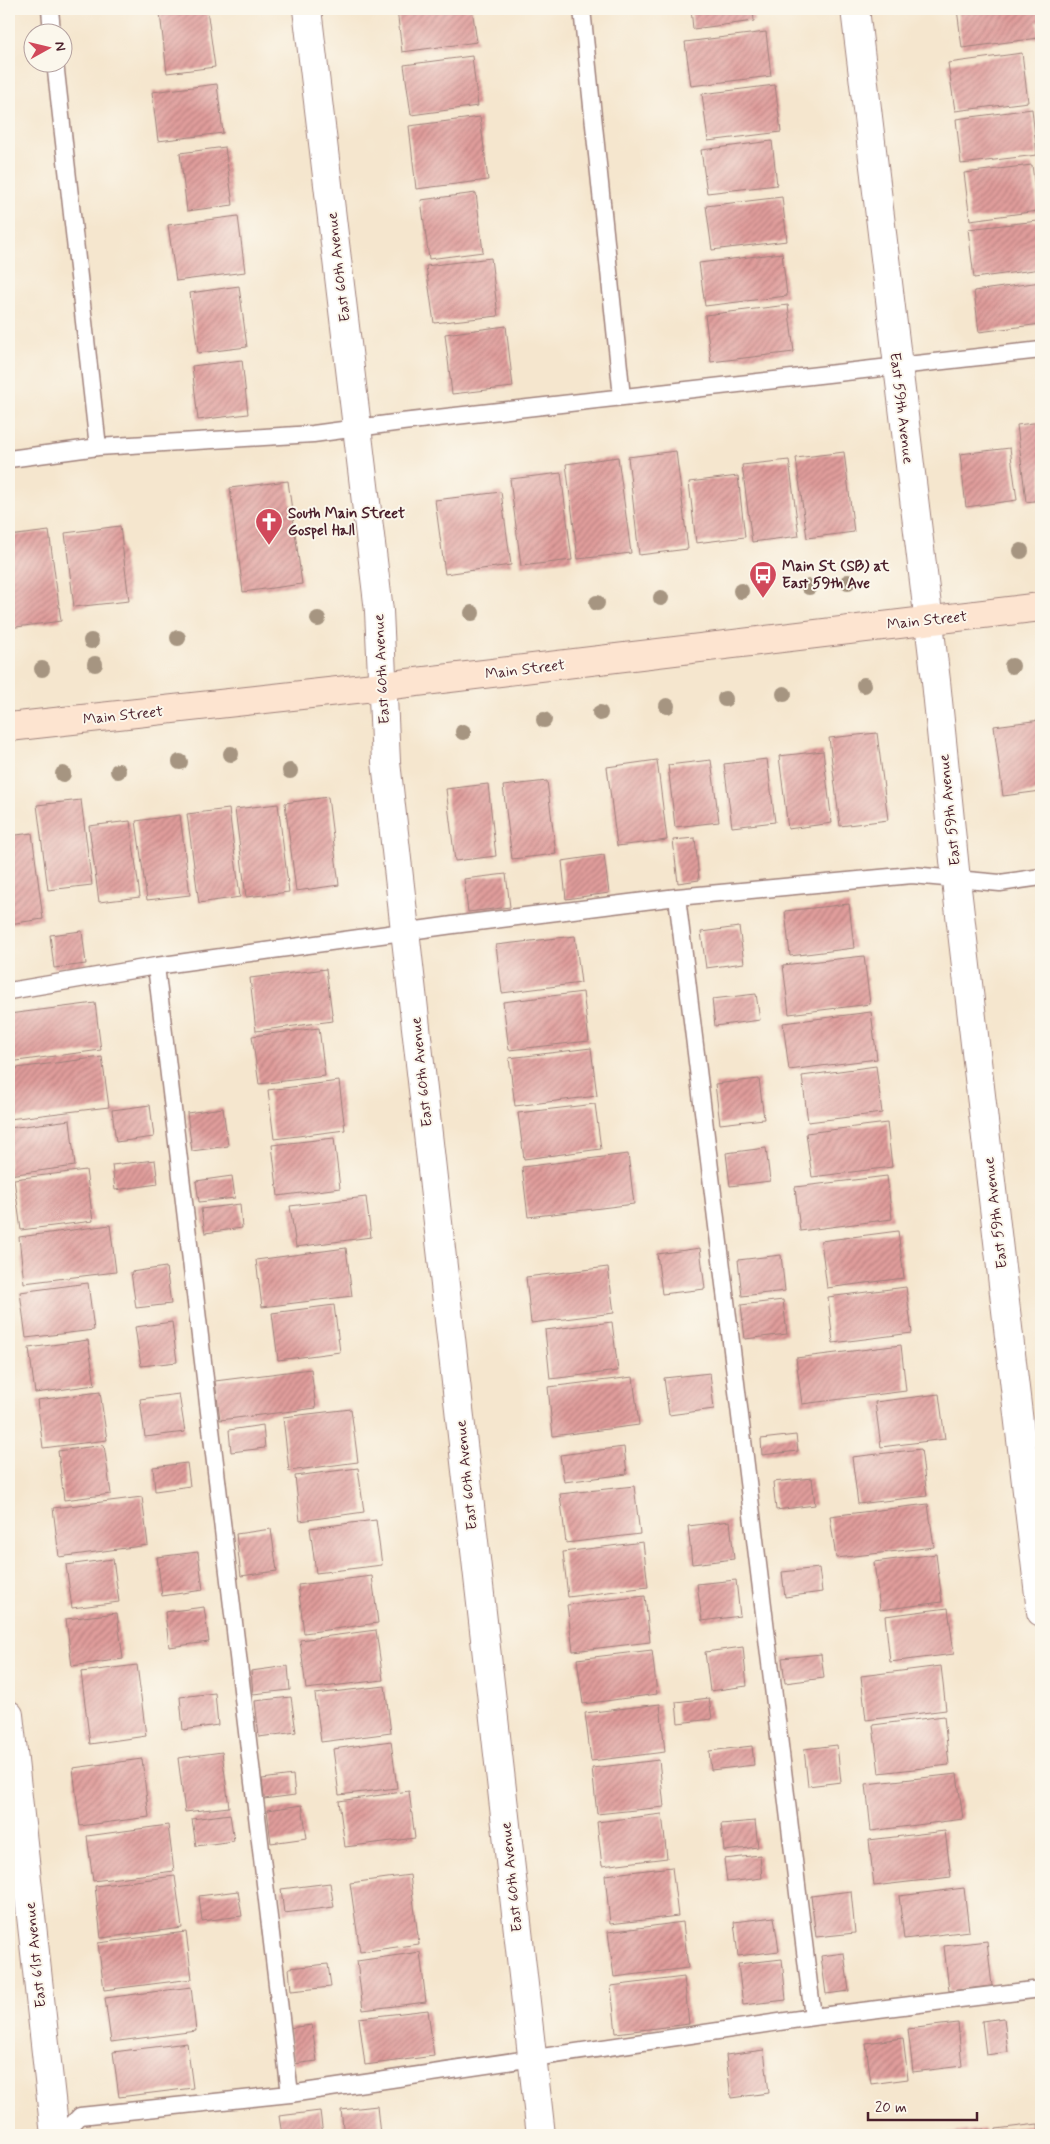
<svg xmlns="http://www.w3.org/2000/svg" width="1050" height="2144" font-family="Mynerve,sans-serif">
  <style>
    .building { fill: url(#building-hatch) }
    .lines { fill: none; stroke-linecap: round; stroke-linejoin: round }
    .service-casing { stroke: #a0827c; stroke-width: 19 }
    .minor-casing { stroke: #a0827c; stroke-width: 30 }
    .secondary-casing { stroke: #a0827c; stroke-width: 30 }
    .service { stroke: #fff; stroke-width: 16 }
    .minor { stroke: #fff; stroke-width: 28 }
    .secondary { stroke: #fde4d0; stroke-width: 28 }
    .tree { fill: #a69581 }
    .labels { text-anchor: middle; stroke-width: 4; stroke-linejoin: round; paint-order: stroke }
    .street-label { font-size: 15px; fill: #4a1f2b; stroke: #fbf7ec }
    .poi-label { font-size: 15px; font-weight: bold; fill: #4a1f2b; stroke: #fbf7ec; text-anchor: start }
  </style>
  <defs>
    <pattern id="building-hatch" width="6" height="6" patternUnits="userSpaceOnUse" patternTransform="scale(1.25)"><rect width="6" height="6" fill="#e09d9b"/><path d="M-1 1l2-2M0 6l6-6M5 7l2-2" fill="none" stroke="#b87f7f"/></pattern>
  </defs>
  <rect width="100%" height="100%" fill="#fbf7ec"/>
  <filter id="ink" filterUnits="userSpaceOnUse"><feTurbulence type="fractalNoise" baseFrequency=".02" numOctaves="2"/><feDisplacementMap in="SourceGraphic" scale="10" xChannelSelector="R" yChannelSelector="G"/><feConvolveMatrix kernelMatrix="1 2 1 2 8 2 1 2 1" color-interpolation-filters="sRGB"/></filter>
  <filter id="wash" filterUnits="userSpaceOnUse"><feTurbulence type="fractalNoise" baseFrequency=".0096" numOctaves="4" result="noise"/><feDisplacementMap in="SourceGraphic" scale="20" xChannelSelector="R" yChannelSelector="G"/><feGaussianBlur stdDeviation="1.12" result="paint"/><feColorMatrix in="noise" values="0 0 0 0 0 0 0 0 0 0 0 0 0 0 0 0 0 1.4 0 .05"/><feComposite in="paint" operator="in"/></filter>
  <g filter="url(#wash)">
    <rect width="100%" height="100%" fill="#f5e6ce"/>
    <g id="blocks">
      <path class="building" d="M194 9H207L215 67 167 73 160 13Z
        M397 9H472L477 42 402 52Z
        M691 9H753L754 21 693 29Z
        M957 9H1041V22H1037L1039 38 962 48Z
        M766 32 771 76 691 86 685 42Z
        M1022 53 1028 102 955 111 948 63Z
        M472 56 478 106 411 115 404 65Z
        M217 84 223 133 158 141 152 92Z
        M775 85 781 132 708 141 702 94Z
        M1032 109 1037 155 961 164 956 119Z
        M480 117 488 180 416 189 409 126Z
        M772 141 777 185 707 193 701 150Z
        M225 147 233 205 187 211 180 153Z
        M1032 165 1038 211 970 220 964 173Z
        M476 193 483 252 429 259 421 200Z
        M782 197 787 241 712 250 706 206Z
        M238 216 245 272 176 281 168 225Z
        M1038 221 1041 269 974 278 968 229Z
        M782 253 787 296 705 306 699 263Z
        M491 258 498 316 434 323 426 266Z
        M1041 282V324L979 332 974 291Z
        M239 286 247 347 198 353 190 293Z
        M788 305 794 352 711 362 705 315Z
        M506 326 513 387 452 394 445 334Z
        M242 360 248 414 198 420 192 366Z
        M1041 422V500L1026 502 1017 425Z
        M1010 448 1017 500 966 507 960 454Z
        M676 451 688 549 639 555 628 457Z
        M844 452 854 532 807 538 796 458Z
        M618 457 631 553 578 559 566 464Z
        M789 460 799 536 752 542 742 465Z
        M561 473 572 560 521 566 510 479Z
        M738 476 745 537 696 543 689 482Z
        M288 481 302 584 243 592 230 488Z
        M501 492 511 565 445 574 435 500Z
        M120 526 129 601 74 607 65 533Z
        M49 531 61 621 9 628V536Z
        M1041 720V791L1003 796 994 726Z
        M877 733 888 820 840 826 829 738Z
        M823 751 832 823 788 829 779 756Z
        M767 759 775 822 732 827 724 764Z
        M657 760 667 840 617 846 607 767Z
        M711 760 719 822 675 827 668 765Z
        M547 781 556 854 512 859 503 786Z
        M488 784 496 856 455 861 446 789Z
        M328 797 339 885 296 891 285 803Z
        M81 800 92 885 48 890 37 805Z
        M278 804 289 892 246 897 235 809Z
        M229 809 240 897 199 903 187 814Z
        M180 815 190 895 147 900 136 821Z
        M130 821 140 897 99 902 89 826Z
        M32 833 43 919 9 924V836Z
        M695 838 699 880 678 883 673 840Z
        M604 855 609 893 566 899 562 861Z
        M506 874 510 907 468 912 464 879Z
        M849 904 854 948 790 956 785 911Z
        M739 927 744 963 706 968 701 932Z
        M82 931 86 964 54 968 50 935Z
        M575 936 581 983 502 993 496 945Z
        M864 956 870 1004 789 1014 783 965Z
        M326 969 333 1021 256 1031 250 978Z
        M583 992 589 1041 509 1050 503 1002Z
        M756 994 760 1020 715 1026 712 999Z
        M95 1003 101 1050 9 1062V1014Z
        M871 1012 877 1059 789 1070 783 1023Z
        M319 1028 325 1076 259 1084 252 1036Z
        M591 1048 597 1096 515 1106 509 1058Z
        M102 1057 109 1107 9 1119V1069Z
        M876 1066 882 1113 808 1122 802 1076Z
        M759 1079 764 1119 720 1124 715 1084Z
        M339 1081 345 1130 274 1139 268 1090Z
        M595 1104 601 1149 524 1159 518 1113Z
        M150 1105 154 1137 116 1142 112 1110Z
        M223 1108 228 1146 192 1151 187 1113Z
        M70 1120 75 1166 9 1175V1128Z
        M887 1123 892 1167 812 1177 806 1133Z
        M334 1138 340 1188 278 1196 272 1145Z
        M766 1148 770 1181 730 1186 726 1153Z
        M628 1154 634 1204 528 1217 522 1167Z
        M155 1160 158 1184 115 1190 112 1165Z
        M86 1170 93 1221 21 1230 14 1179Z
        M232 1176 235 1198 199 1202 196 1181Z
        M887 1176 892 1219 800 1231 795 1187Z
        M366 1197 371 1237 296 1247 290 1206Z
        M240 1204 242 1228 205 1233 201 1209Z
        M110 1225 116 1272 24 1283 19 1237Z
        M898 1231 904 1278 827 1288 821 1241Z
        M346 1248 352 1296 262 1307 256 1260Z
        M700 1248 705 1289 662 1294 657 1254Z
        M781 1255 785 1291 742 1296 738 1260Z
        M166 1267 171 1304 136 1308 131 1272Z
        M608 1267 614 1313 531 1323 526 1277Z
        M88 1283 94 1330 26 1338 20 1292Z
        M906 1287 912 1333 833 1343 828 1297Z
        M783 1300 787 1334 745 1339 741 1305Z
        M334 1305 340 1352 278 1360 272 1313Z
        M172 1322 177 1362 141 1366 135 1327Z
        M612 1322 618 1371 550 1379 545 1330Z
        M88 1340 95 1385 35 1393 29 1348Z
        M901 1345 906 1391 802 1404 796 1358Z
        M311 1369 316 1408 220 1420 215 1381Z
        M710 1373 714 1409 669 1415 664 1378Z
        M633 1377 639 1425 553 1436 548 1387Z
        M100 1392 107 1440 43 1448 37 1400Z
        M179 1394 185 1432 145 1437 140 1399Z
        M939 1394 945 1439 881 1447 875 1402Z
        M351 1409 358 1462 289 1471 283 1417Z
        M263 1425 265 1448 231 1452 229 1430Z
        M796 1435 798 1451 762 1455 761 1439Z
        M104 1445 111 1494 64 1500 58 1451Z
        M624 1447 627 1474 564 1482 560 1455Z
        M921 1449 927 1496 858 1504 852 1457Z
        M187 1463 190 1486 155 1491 153 1467Z
        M358 1468 364 1512 300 1521 295 1476Z
        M812 1478 815 1505 776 1510 773 1482Z
        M634 1486 640 1534 566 1543 560 1494Z
        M142 1497 148 1545 59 1557 53 1508Z
        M928 1504 934 1547 836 1558 830 1516Z
        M376 1520 382 1565 316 1573 310 1528Z
        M730 1521 734 1559 692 1564 688 1526Z
        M271 1529 277 1571 241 1576 236 1534Z
        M643 1542 648 1587 568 1597 563 1552Z
        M198 1552 203 1590 162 1596 157 1557Z
        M936 1554 942 1602 880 1610 874 1562Z
        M113 1559 119 1602 72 1608 66 1565Z
        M819 1568 822 1592 785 1597 782 1572Z
        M372 1576 378 1623 304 1633 298 1585Z
        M736 1580 740 1616 702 1621 697 1584Z
        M645 1596 650 1642 573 1651 567 1605Z
        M204 1607 209 1642 169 1647 165 1612Z
        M948 1608 954 1654 890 1662 885 1616Z
        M117 1613 123 1659 72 1666 66 1619Z
        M376 1630 383 1680 306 1689 300 1640Z
        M743 1647 747 1686 710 1691 705 1652Z
        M652 1650 657 1694 583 1704 577 1659Z
        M821 1654 824 1678 785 1683 782 1658Z
        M137 1665 146 1736 90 1744 81 1672Z
        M288 1666 290 1690 253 1694 251 1671Z
        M941 1666 946 1710 866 1720 861 1676Z
        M385 1686 391 1733 321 1742 315 1694Z
        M215 1693 218 1725 183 1730 180 1697Z
        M291 1697 296 1732 259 1737 255 1701Z
        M709 1698 712 1719 678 1723 676 1702Z
        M660 1704 665 1752 591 1761 585 1713Z
        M944 1716 949 1765 879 1773 873 1725Z
        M391 1741 397 1788 339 1795 333 1749Z
        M837 1745 841 1782 808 1786 804 1749Z
        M752 1746 754 1765 711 1770 709 1751Z
        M222 1752 229 1807 185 1812 178 1758Z
        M142 1759 149 1817 80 1826 73 1768Z
        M659 1760 664 1807 597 1814 592 1768Z
        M957 1774 963 1819 871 1831 866 1784Z
        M293 1775 295 1795 264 1799 262 1779Z
        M409 1791 415 1838 345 1847 339 1801Z
        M302 1805 307 1838 271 1843 267 1810Z
        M230 1814 234 1841 196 1846 192 1819Z
        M662 1814 667 1858 602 1866 597 1822Z
        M755 1821 758 1847 724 1851 721 1824Z
        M168 1825 174 1871 93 1881 87 1836Z
        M945 1831 951 1877 874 1886 869 1840Z
        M760 1855 762 1878 727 1882 724 1859Z
        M672 1867 678 1916 610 1924 605 1875Z
        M410 1875 419 1944 360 1952 350 1883Z
        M175 1876 182 1928 101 1938 95 1886Z
        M330 1883 334 1907 284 1913 281 1889Z
        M964 1888 969 1931 904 1939 899 1896Z
        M238 1891 242 1916 202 1921 199 1896Z
        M851 1891 855 1933 816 1937 811 1896Z
        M774 1917 779 1951 738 1956 734 1922Z
        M683 1922 688 1968 614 1977 608 1932Z
        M186 1932 192 1979 104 1990 98 1943Z
        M987 1941 992 1986 949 1991 944 1946Z
        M420 1952 426 2002 363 2010 357 1961Z
        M844 1953 849 1991 826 1994 821 1956Z
        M782 1959 786 2000 743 2005 738 1964Z
        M328 1964 331 1987 291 1991 289 1968Z
        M684 1977 689 2024 616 2033 611 1986Z
        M191 1987 196 2031 111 2042 105 1998Z
        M428 2010 434 2056 365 2065 359 2018Z
        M1004 2018 1008 2052 986 2055 982 2021Z
        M958 2023 962 2066 913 2072 908 2029Z
        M312 2025 317 2061 294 2064 289 2028Z
        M903 2038 908 2079 871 2084 866 2043Z
        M187 2043 193 2088 119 2097 113 2052Z
        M764 2050 769 2093 731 2098 726 2055Z
        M377 2106 380 2135H344L341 2110Z
        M320 2111 323 2135H282L279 2116Z
        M1038 2124 1039 2135H996V2129Z
        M984 2129 985 2135H943V2134Z"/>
    </g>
  </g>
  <g filter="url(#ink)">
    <use href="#blocks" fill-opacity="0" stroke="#a0827c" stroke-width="1"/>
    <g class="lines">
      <defs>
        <path id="service" d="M50 9 52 32
          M582 9 622 397
          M55 62 98 447
          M9 459 98 447 313 434 402 422 1041 350
          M677 897 813 2017
          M156 966 290 2094
          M9 991 156 966 453 925 677 897 912 875 1000 883 1041 877
          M62 2135 80 2116 290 2094 813 2017 1041 1989"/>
        <path id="minor" d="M307 9 379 611 386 762 541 2135
          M855 9 936 681 956 880 1041 1612
          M9 1715 55 2135"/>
        <path id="secondary" d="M9 727 383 686 1041 607"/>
      </defs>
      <use href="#service" class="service-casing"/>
      <use href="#minor" class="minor-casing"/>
      <use href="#secondary" class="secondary-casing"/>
      <use href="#service" class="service"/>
      <use href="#minor" class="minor"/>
      <use href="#secondary" class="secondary"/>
    </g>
    <g class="tree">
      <circle cx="1021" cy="551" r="8"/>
      <circle cx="848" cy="582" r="8"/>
      <circle cx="809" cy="587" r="8"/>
      <circle cx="741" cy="591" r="8"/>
      <circle cx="661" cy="598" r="8"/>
      <circle cx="597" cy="603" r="8"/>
      <circle cx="472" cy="613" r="8"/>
      <circle cx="318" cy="619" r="8"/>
      <circle cx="178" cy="638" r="8"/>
      <circle cx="91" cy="641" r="8"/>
      <circle cx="95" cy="664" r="8"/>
      <circle cx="1012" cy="666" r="8"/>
      <circle cx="42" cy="669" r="8"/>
      <circle cx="864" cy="685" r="8"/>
      <circle cx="784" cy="694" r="8"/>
      <circle cx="725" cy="699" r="8"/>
      <circle cx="667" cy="706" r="8"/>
      <circle cx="600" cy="713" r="8"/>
      <circle cx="544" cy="720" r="8"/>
      <circle cx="463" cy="732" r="8"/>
      <circle cx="231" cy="754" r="8"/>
      <circle cx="180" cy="762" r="8"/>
      <circle cx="118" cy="771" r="8"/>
      <circle cx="290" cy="771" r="8"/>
      <circle cx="63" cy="774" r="8"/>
    </g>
  </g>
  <defs>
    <symbol id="church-pin" viewBox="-11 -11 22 30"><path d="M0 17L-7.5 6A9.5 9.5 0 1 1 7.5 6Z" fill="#d1495b" stroke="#fbf7ec"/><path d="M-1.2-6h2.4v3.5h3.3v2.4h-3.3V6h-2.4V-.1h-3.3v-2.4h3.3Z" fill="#fff"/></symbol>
    <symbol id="bus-pin" viewBox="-11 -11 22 30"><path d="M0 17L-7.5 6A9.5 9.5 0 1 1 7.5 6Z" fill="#d1495b" stroke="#fbf7ec"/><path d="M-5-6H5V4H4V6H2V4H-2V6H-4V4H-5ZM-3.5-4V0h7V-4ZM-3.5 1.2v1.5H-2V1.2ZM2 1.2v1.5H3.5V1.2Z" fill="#fff"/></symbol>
  </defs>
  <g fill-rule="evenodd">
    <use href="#church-pin" x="253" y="506" width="32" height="43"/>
    <use href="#bus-pin" x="747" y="559" width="32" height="43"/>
  </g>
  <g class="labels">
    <g class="street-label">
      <text transform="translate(338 267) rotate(-97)" y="5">East 60th Avenue</text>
      <text transform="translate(902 408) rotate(83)" y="5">East 59th Avenue</text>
      <text transform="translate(927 620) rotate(-6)" y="5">Main Street</text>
      <text transform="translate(381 669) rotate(-93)" y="5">East 60th Avenue</text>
      <text transform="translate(525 669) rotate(-7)" y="5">Main Street</text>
      <text transform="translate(123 715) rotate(-6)" y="5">Main Street</text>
      <text transform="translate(949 810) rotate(-96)" y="5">East 59th Avenue</text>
      <text transform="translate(421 1072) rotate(-96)" y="5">East 60th Avenue</text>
      <text transform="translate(995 1213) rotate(-97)" y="5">East 59th Avenue</text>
      <text transform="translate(466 1475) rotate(-96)" y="5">East 60th Avenue</text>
      <text transform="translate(511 1877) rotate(-96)" y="5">East 60th Avenue</text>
      <text transform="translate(35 1955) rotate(-96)" y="5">East 61st Avenue</text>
    </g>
    <g class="poi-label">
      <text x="288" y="518">South Main Street<tspan x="288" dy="17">Gospel Hall</tspan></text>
      <text x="782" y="571">Main St (SB) at<tspan x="782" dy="17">East 59th Ave</tspan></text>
    </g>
  </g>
  <rect width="1050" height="2144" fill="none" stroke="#fbf7ec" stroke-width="30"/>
  <g transform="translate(48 48) rotate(82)"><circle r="24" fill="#fbf7ec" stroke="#b4a19f"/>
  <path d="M0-4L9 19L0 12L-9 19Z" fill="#d1495b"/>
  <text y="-8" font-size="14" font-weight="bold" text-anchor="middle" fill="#4a1f2b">N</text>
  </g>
  <path d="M868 2112v8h109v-8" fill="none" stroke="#4a1f2b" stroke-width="2.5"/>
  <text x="875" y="2112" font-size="15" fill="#4a1f2b" stroke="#fbf7ec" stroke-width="4" paint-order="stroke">20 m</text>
</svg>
